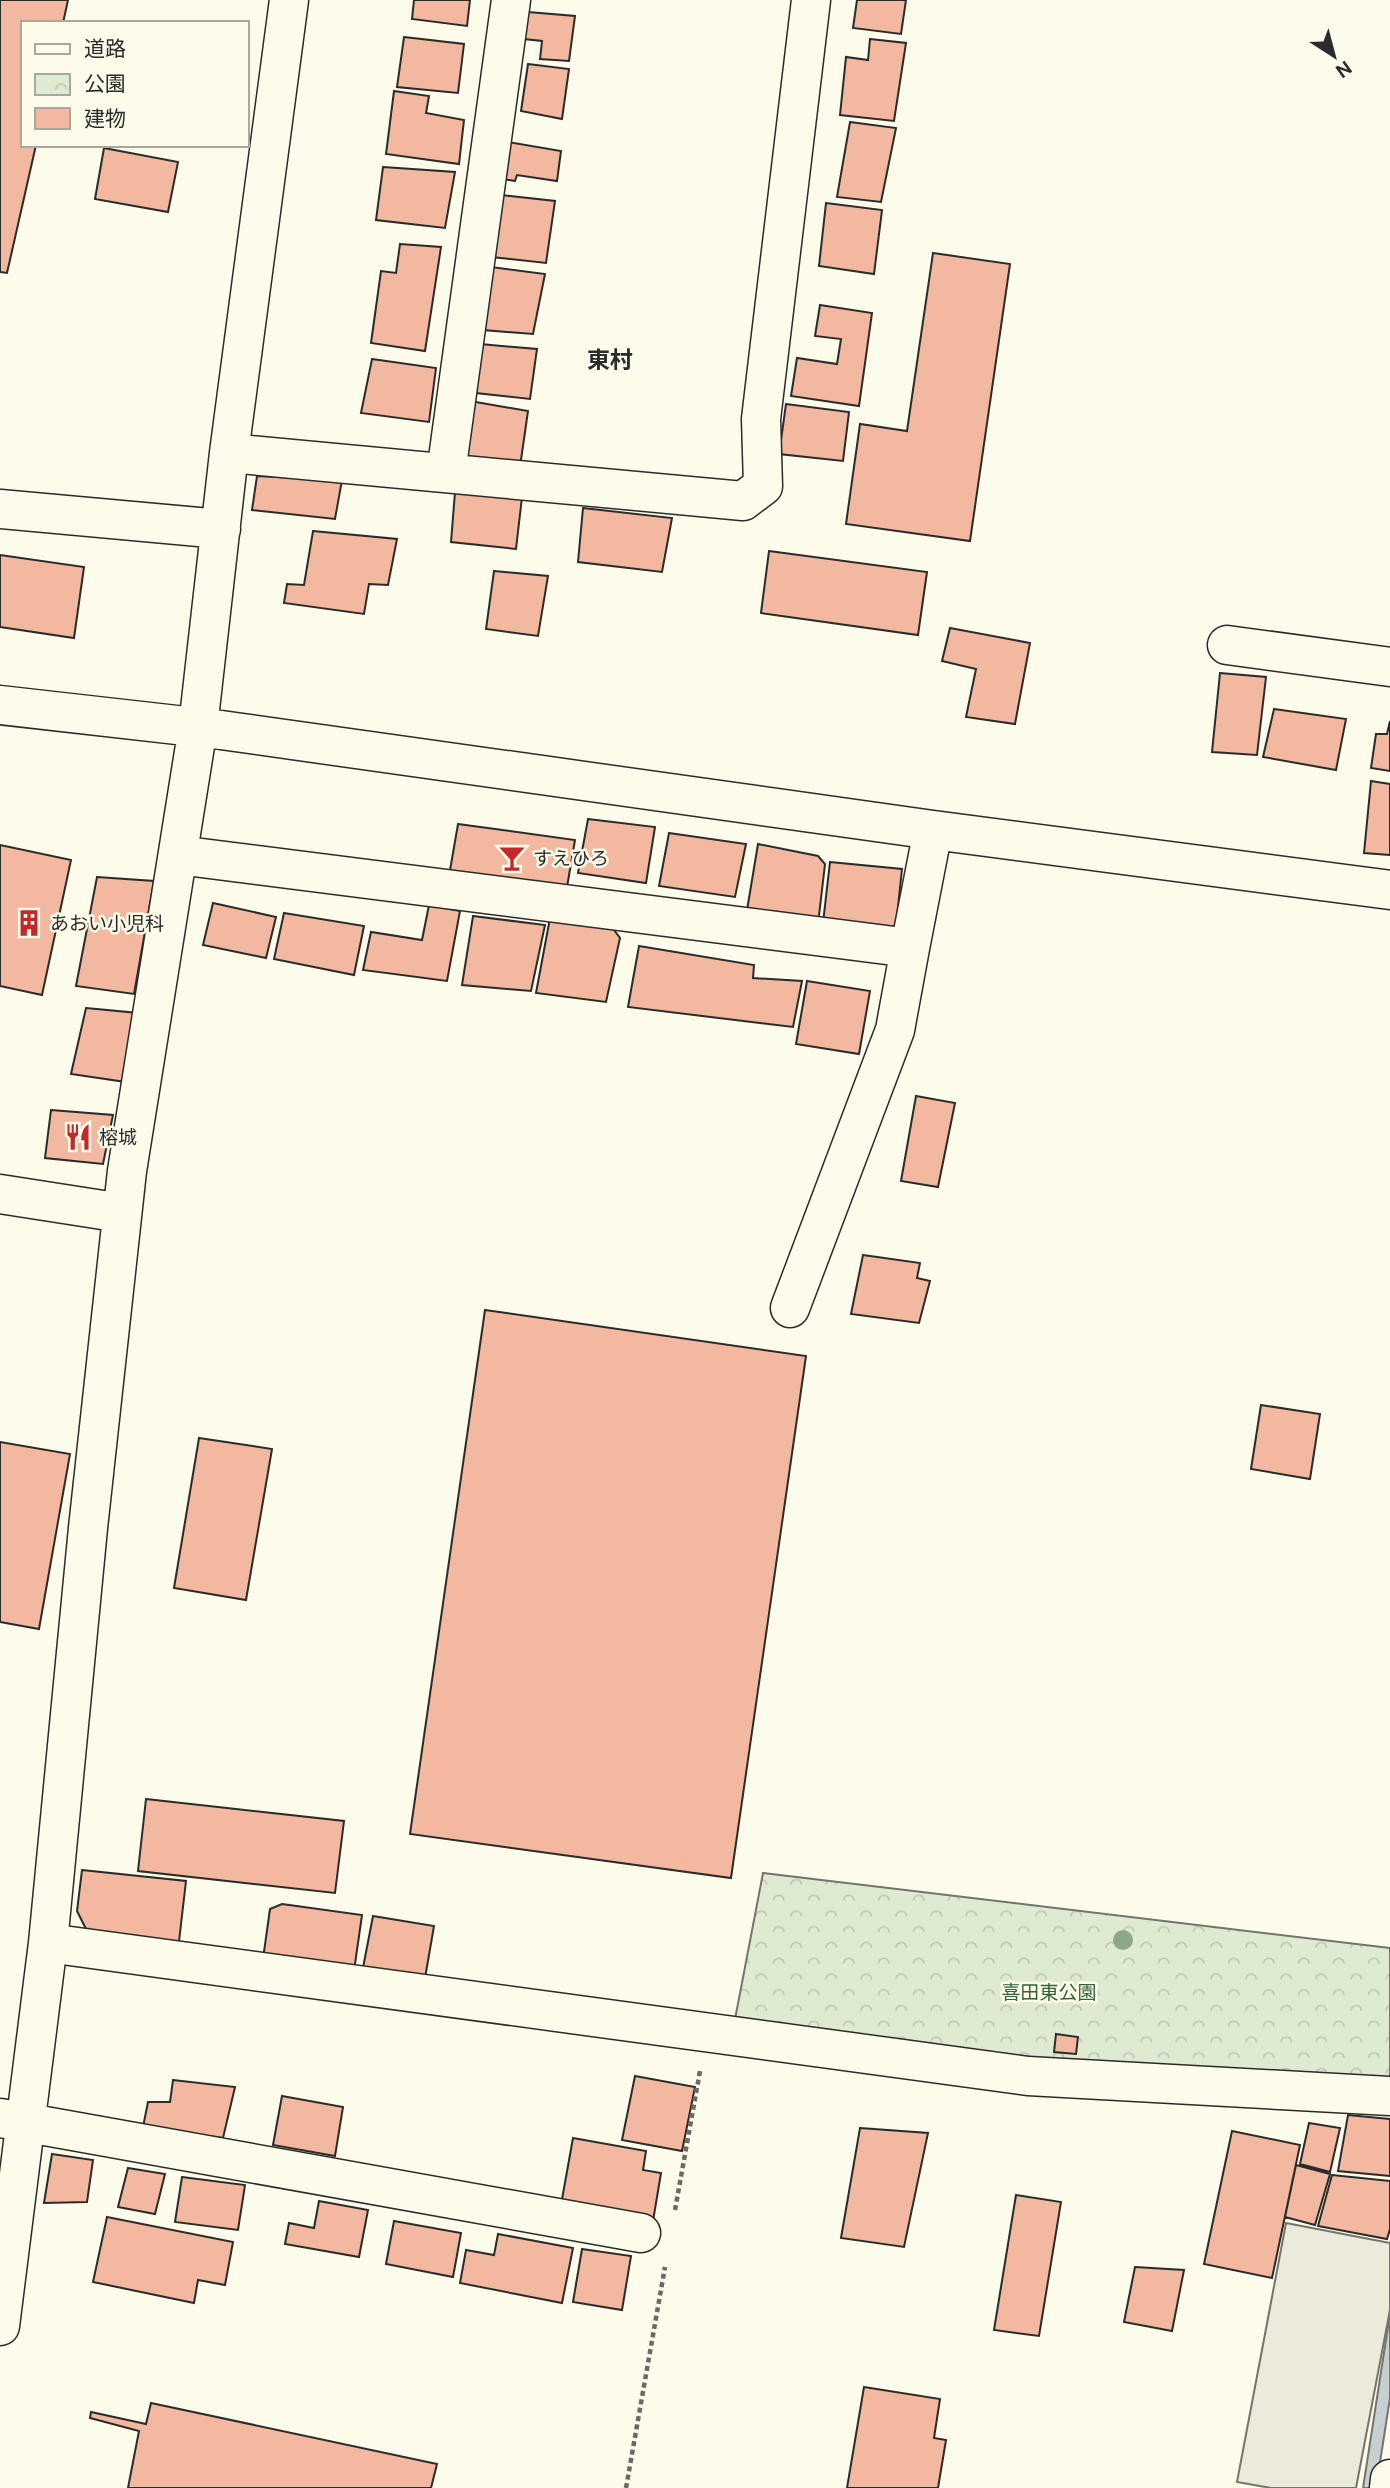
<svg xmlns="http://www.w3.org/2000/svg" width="1390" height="2488" font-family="'DM Sans','Noto Sans JP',sans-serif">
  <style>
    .park { fill: url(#park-crowns); stroke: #74746e; stroke-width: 2 }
    .parking { fill: #eceadb; stroke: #74746e; stroke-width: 2 }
    .water { fill: #c7d0d0; stroke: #74746e; stroke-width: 2 }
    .building { fill: #f2b8a0; stroke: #2b2b2b; stroke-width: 2 }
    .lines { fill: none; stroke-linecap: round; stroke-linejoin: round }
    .minor-casing { stroke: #2b2b2b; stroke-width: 41 }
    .path { stroke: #6a6964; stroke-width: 4.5; stroke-dasharray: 5 3.5; stroke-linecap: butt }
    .minor { stroke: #fdfbea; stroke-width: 38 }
    .tree { fill: #8ea78a }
    .labels { text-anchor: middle; stroke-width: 5; stroke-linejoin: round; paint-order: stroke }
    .poi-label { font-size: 19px; fill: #2b2b2b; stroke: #fdfbea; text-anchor: start }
    .park-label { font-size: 19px; fill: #34623c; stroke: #fdfbea }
    .quarter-label { font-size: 23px; font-weight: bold; fill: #2b2b2b; stroke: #fdfbea }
  </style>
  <defs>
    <pattern id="park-crowns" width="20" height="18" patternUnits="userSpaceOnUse" patternTransform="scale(1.75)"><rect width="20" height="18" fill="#deebd1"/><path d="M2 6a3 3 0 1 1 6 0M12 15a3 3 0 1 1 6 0" fill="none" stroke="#bfcab4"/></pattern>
  </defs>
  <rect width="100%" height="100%" fill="#fdfbea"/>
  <path class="park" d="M763 1873 1390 1948V2077L1048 2076 732 2035Z"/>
  <path class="parking" d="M1286 2223 1390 2243V2310L1356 2488H1271L1237 2482Z"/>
  <path class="water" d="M1390 2314V2398L1376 2488H1363Z"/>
  <path class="building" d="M0 0H68L63 23H23V145H36L7 273 0 272Z
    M414 0H470L467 26 412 19Z
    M857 0H906L901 34 853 28Z
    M528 12 575 16 569 61 540 59 542 41 524 39Z
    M404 37 464 44 458 93 397 87Z
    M870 39 906 43 894 121 840 115 846 57 868 60Z
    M528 64 569 69 562 119 521 111Z
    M394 91 429 96 426 113 464 120 459 164 386 154Z
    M850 122 896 128 881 202 837 197Z
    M502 141 561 151 557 181 517 175 515 181 497 178Z
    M104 148 178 162 168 212 95 199Z
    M383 167 455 172 445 228 376 220Z
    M501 195 555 201 546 263 492 257Z
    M826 203 882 210 874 274 819 266Z
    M400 244 441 247 425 351 371 343 381 271 396 273Z
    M933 253 1010 264 970 541 846 524 860 424 907 431Z
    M491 267 545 274 533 334 483 330Z
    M820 305 872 313 859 406 791 396 797 358 837 364 841 339 815 336Z
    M480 344 537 349 530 399 476 393Z
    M372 359 436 368 429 422 361 413Z
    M470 401 528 411 520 467 462 462Z
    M786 404 849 412 843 461 779 454Z
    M257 476 342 480 335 519 252 510Z
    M455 492 522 497 516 549 451 542Z
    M583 508 672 518 662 572 578 562Z
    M313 531 397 539 388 585 369 584 364 614 284 603 287 584 304 585Z
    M769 551 927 572 918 635 761 613Z
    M0 555 84 567 74 638 0 627Z
    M494 571 548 576 538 636 486 629Z
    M950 628 1030 643 1015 724 966 717 976 669 942 661Z
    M1220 673 1266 677 1257 755 1212 752Z
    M1274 709 1346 719 1336 770 1263 757Z
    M1390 721V771L1371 768 1376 734H1387Z
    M1371 781 1390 784V855L1364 853Z
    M588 819 655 827 646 883 578 873Z
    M458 824 575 840 566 893 449 876Z
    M669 833 746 844 735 897 659 886Z
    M758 844 818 856 825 864 818 924 746 916Z
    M0 845 71 860 42 995 0 986Z
    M830 862 902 869 896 926 888 933 823 923Z
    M97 877 154 881 134 994 76 986Z
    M213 903 276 917 266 958 203 945Z
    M429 905 460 911 447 981 363 970 371 932 422 940Z
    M284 913 364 926 354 975 274 959Z
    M473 916 545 925 531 991 462 985Z
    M550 918 608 922 620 938 606 1002 536 993Z
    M639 946 754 965 753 978 802 981 793 1027 628 1007Z
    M807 981 870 991 859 1054 796 1044Z
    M86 1008 138 1013 126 1082 71 1074Z
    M916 1096 955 1103 938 1187 901 1181Z
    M51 1110 113 1115 103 1164 45 1158Z
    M863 1255 920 1263 917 1278 930 1281 919 1323 851 1314Z
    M485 1310 806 1356 731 1878 410 1834Z
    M1261 1405 1320 1414 1310 1479 1251 1469Z
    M199 1438 272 1449 246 1600 174 1588Z
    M0 1442 70 1454 39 1629 0 1622Z
    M146 1799 344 1821 335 1893 138 1871Z
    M82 1870 186 1881 178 1950 92 1941 77 1911Z
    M282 1904 362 1915 354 1971 263 1959 270 1909Z
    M373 1916 434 1926 424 1984 362 1973Z
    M1056 2034 1078 2037 1076 2054 1054 2052Z
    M635 2076 695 2087 682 2151 622 2140Z
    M173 2080 235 2087 223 2138 143 2127 148 2102H170Z
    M282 2096 343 2107 335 2156 273 2145Z
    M1348 2115 1390 2119V2176L1338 2171Z
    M1309 2123 1340 2128 1330 2172 1300 2164Z
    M860 2128 928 2133 904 2247 841 2238Z
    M1232 2131 1300 2145 1272 2278 1204 2264Z
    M573 2138 646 2151 643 2170 661 2173 653 2221 561 2205Z
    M52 2154 93 2160 87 2202 44 2203Z
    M1296 2165 1330 2174 1315 2225 1285 2217Z
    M128 2168 165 2174 155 2214 118 2207Z
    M1332 2175 1390 2181V2229L1387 2239 1318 2226Z
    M182 2177 245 2185 238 2230 175 2222Z
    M1016 2195 1061 2202 1039 2336 994 2330Z
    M319 2201 368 2210 359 2257 285 2244 289 2223 314 2228Z
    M107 2217 233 2242 225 2285 198 2280 194 2303 93 2282Z
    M394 2221 461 2233 453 2277 386 2264Z
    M498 2234 573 2248 562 2303 460 2283 466 2250 494 2255Z
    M582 2249 631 2256 622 2310 573 2302Z
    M1135 2267 1184 2270 1172 2331 1124 2322Z
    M864 2387 940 2399 934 2438 946 2440 938 2488H847Z
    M151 2403 437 2464 431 2488H128L139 2431 90 2418 91 2412 146 2424Z"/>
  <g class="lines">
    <defs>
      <path id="minor" d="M229 453 743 501 763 486 761 419 811 0
        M446 473 511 0
        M0 509 221 529
        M1227 645 1390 667
        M0 705 221 730 933 830 1390 890
        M178 855 910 948 933 830
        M0 1194 122 1213
        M790 1308 895 1030 910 948
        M48 1943 1028 2076 1390 2096
        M0 2118 641 2233
        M0 2326 48 1943 88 1528 127 1171 198 727 229 453 289 0
        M1389 2488 1390 2479"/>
    </defs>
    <use href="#minor" class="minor-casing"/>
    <path class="path" d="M675 2210 700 2071
      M626 2488 665 2267"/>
    <use href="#minor" class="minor"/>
  </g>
  <circle class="tree" cx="1123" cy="1940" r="10"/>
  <defs>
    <symbol id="bar-bare" viewBox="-9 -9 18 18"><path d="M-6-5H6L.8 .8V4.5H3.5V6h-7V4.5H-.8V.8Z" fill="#c62828" stroke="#fdfbea" stroke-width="2.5" paint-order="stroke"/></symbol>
    <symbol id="building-bare" viewBox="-9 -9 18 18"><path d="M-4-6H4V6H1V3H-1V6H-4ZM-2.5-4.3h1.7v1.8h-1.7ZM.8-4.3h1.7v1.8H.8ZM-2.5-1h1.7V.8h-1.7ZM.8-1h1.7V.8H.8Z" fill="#c62828" stroke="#fdfbea" stroke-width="2.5" paint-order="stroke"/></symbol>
    <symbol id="restaurant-bare" viewBox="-9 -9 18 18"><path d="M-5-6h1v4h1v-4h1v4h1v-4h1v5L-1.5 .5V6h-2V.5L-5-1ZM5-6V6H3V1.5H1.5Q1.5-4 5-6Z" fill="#c62828" stroke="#fdfbea" stroke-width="2.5" paint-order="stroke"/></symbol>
  </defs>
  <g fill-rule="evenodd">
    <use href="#bar-bare" x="493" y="839" width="38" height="38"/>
    <use href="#building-bare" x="10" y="904" width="38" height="38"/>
    <use href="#restaurant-bare" x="59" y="1118" width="38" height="38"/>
  </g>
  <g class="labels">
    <g class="poi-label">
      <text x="533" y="865">すえひろ</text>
      <text x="50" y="930">あおい小児科</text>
      <text x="99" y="1144">榕城</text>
    </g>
    <g class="park-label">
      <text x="1049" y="1999">喜田東公園</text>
    </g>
    <g class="quarter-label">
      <text x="610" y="368">東村</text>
    </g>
  </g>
  <rect x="21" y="21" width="228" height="126" fill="#fdfbea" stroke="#a9a89e" stroke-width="2"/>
  <rect x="35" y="44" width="35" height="10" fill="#fdfbea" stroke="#a9a89e" stroke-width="2"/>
  <text x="84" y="56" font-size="21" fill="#2b2b2b">道路</text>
  <rect x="35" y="74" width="35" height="21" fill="url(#park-crowns)" stroke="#a9a89e" stroke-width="2"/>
  <text x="84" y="91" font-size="21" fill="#2b2b2b">公園</text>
  <rect x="35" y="108" width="35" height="21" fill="#f2b8a0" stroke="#a9a89e" stroke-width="2"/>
  <text x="84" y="126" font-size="21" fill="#2b2b2b">建物</text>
  <g transform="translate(1334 56) rotate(144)" stroke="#fdfbea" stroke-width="5" paint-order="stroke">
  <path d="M0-5L12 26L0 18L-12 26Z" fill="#2b2b2b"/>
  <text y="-10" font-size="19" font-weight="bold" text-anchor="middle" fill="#2b2b2b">N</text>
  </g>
</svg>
